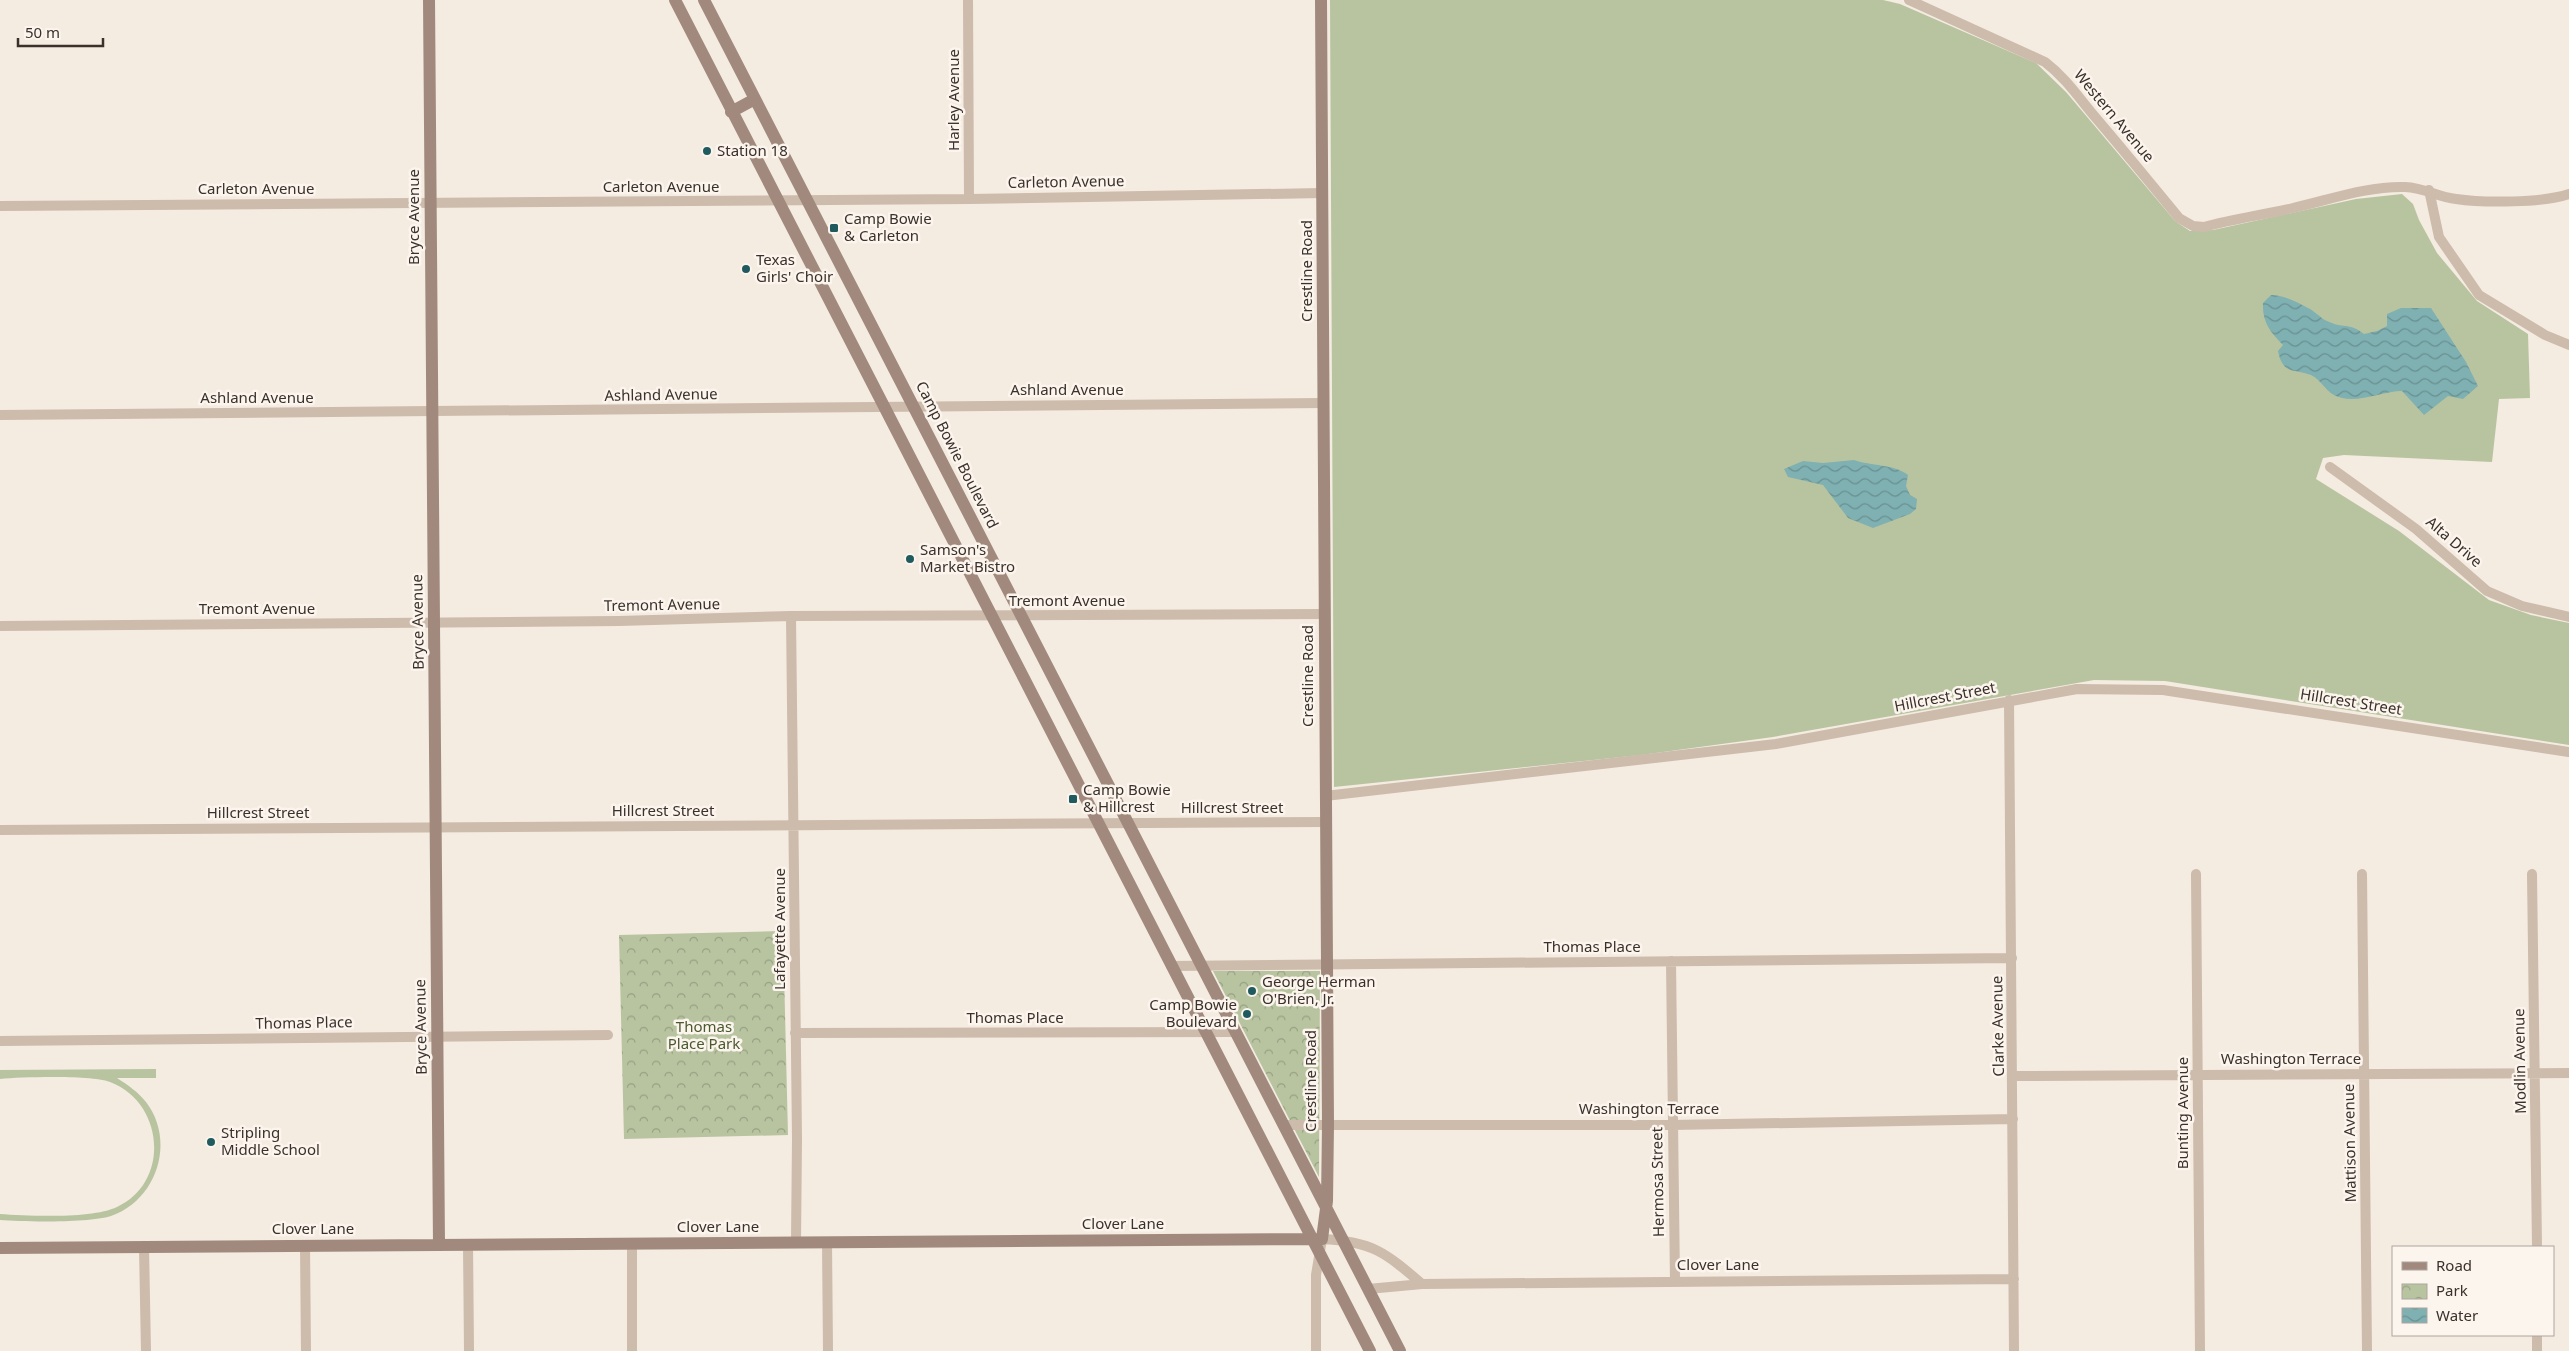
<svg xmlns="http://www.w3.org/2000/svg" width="2569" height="1351" font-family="'Noto Sans',sans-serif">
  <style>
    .grass { fill: #b8c4a0 }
    .park { fill: url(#park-crowns) }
    .water { fill: url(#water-waves) }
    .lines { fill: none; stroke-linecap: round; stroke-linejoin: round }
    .street { stroke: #cdbbac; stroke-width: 10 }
    .secondary { stroke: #a18a7d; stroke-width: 12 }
    .poi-dot { fill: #1f5a5e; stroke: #fbf5ee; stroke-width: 2 }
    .labels { text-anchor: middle; stroke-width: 5; stroke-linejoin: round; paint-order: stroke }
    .street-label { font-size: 15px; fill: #3b302b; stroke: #fbf5ee }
    .poi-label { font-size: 15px; fill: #3b302b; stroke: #fbf5ee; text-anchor: start }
    .park-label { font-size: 15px; fill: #4a5a2e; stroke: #fbf5ee }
  </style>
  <defs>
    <pattern id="park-crowns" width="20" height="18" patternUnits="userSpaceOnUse" patternTransform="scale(1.25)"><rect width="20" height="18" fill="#b8c4a0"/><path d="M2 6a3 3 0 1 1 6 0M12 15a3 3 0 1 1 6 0" fill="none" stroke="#97a083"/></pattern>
    <pattern id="water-waves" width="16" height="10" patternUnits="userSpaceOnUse" patternTransform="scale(1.25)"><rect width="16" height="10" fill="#7fb0b2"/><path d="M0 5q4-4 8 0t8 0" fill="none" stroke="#699091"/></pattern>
  </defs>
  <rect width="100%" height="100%" fill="#f4ebe1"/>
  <path class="grass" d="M1330 0H1883L1900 4 2036 63 2066 92 2175 221 2190 231 2213 230 2356 199 2402 194 2413 204 2419 220 2437 253 2477 301 2528 334 2530 398 2499 399 2492 462 2344 455 2323 458 2316 479 2399 531 2489 600 2531 615 2569 623V745L2165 681 2094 680 1773 737 1641 755 1334 787Z
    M156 1069V1078H117C128 1085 138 1092 146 1102 176 1141 157 1200 111 1216 89 1223 25 1222 0 1220V1214C29 1216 92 1219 117 1207 171 1182 164 1102 110 1082 89 1075 24 1077 0 1079V1070Z"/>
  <path class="park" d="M783 931 788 1135 624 1139 619 935Z
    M1213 971H1320L1319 1177Z"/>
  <path class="water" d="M2271 295C2283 295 2297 302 2308 308 2315 311 2320 318 2327 321 2343 329 2349 322 2364 334L2377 331 2387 326V314L2401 308H2431L2466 362 2478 386 2463 399 2448 396 2424 415 2402 391C2382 391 2353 406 2334 395 2325 390 2321 380 2311 375 2293 368 2283 375 2278 351L2283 345C2270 332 2262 322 2263 303Z
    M1854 460C1871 466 1894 464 1908 475L1906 486 1910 495 1917 499 1916 509 1910 514 1873 528 1848 518 1823 485 1788 477 1784 469 1803 461 1823 463Z"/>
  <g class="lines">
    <path class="street" d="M968 0 969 199
      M1909 0 2045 62C2066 78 2079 98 2096 118 2124 151 2152 185 2179 218L2193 226 2204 227C2233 219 2263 215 2293 208 2329 200 2367 186 2405 187 2426 188 2437 197 2456 199 2483 203 2543 203 2569 194
      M2429 190 2439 237 2479 295 2545 335 2569 345
      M0 206 969 199 1322 193
      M0 415 1323 403
      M2330 467 2416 529 2487 591 2522 606 2569 617
      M791 616 797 1139 796 1242
      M0 626 619 621 791 616 1324 614
      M2009 700 2014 1351
      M1325 796 1776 744 2077 689 2163 690 2569 752
      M0 830 1325 822
      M2196 874 2200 1351
      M2362 874 2367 1351
      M2532 874 2537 1247
      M1671 961 1675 1282
      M1171 966 2012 958
      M795 1033 1235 1032
      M0 1041 608 1035
      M2014 1076 2569 1073
      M1285 1125H1672L2013 1119
      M827 1242 828 1351
      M632 1243V1351
      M468 1244 469 1351
      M305 1245 306 1351
      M144 1247 146 1351
      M1368 1289 1422 1284 2014 1279
      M1316 1351V1275L1322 1239C1372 1241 1386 1253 1422 1284
      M2537 1351V1335"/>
    <path class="secondary" d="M429 0 439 1245
      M675 0 1370 1351
      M704 0 1400 1351
      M731 112 755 99
      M0 1248 1322 1239 1327 1201 1328 1125 1321 0"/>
  </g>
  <g class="poi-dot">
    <circle cx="707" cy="151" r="5"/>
    <rect x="829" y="223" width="10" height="10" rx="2.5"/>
    <circle cx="746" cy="269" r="5"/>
    <circle cx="910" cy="559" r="5"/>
    <rect x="1068" y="794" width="10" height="10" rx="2.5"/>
    <circle cx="1252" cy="991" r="5"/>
    <circle cx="1247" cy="1014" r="5"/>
    <circle cx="211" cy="1142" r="5"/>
  </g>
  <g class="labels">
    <g class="street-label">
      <text transform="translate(954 100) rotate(-90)" y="5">Harley Avenue</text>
      <text transform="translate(2114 116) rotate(50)" y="5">Western Avenue</text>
      <text transform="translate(1066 182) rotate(-1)" y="5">Carleton Avenue</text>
      <text x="661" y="192">Carleton Avenue</text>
      <text x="256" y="194">Carleton Avenue</text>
      <text transform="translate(414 217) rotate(-90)" y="5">Bryce Avenue</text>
      <text transform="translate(1307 271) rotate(-90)" y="5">Crestline Road</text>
      <text x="1067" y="395">Ashland Avenue</text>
      <text transform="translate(661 395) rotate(-1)" y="5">Ashland Avenue</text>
      <text x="257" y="403">Ashland Avenue</text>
      <text transform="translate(957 455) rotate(63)" y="5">Camp Bowie Boulevard</text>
      <text transform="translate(2454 542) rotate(41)" y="5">Alta Drive</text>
      <text x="1067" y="606">Tremont Avenue</text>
      <text transform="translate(662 605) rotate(-1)" y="5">Tremont Avenue</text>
      <text x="257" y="614">Tremont Avenue</text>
      <text transform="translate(418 622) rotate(-91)" y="5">Bryce Avenue</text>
      <text transform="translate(1308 676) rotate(-90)" y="5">Crestline Road</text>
      <text transform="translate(1945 697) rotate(-11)" y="5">Hillcrest Street</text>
      <text transform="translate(2351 702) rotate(9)" y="5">Hillcrest Street</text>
      <text x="1232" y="813">Hillcrest Street</text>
      <text x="663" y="816">Hillcrest Street</text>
      <text x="258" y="818">Hillcrest Street</text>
      <text transform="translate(780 929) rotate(-90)" y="5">Lafayette Avenue</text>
      <text x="1592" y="952">Thomas Place</text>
      <text x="1015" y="1023">Thomas Place</text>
      <text transform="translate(304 1023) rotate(-1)" y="5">Thomas Place</text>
      <text transform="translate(1998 1026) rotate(-91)" y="5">Clarke Avenue</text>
      <text transform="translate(421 1027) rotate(-91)" y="5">Bryce Avenue</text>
      <text x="2291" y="1064">Washington Terrace</text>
      <text transform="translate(2520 1061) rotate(-91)" y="5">Modlin Avenue</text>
      <text transform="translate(1311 1081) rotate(-90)" y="5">Crestline Road</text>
      <text x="1649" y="1114">Washington Terrace</text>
      <text transform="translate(2183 1113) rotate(-90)" y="5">Bunting Avenue</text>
      <text transform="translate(2350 1143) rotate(-91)" y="5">Mattison Avenue</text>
      <text transform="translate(1658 1182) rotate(-91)" y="5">Hermosa Street</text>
      <text x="1123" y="1229">Clover Lane</text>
      <text x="718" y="1232">Clover Lane</text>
      <text x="313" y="1234">Clover Lane</text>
      <text x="1718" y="1270">Clover Lane</text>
    </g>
    <g class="poi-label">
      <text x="717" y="156">Station 18</text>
      <text x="844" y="224">Camp Bowie<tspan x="844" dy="17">&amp; Carleton</tspan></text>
      <text x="756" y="265">Texas<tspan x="756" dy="17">Girls' Choir</tspan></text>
      <text x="920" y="555">Samson's<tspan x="920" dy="17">Market Bistro</tspan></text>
      <text x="1083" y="795">Camp Bowie<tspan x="1083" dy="17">&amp; Hillcrest</tspan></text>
      <text x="1262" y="987">George Herman<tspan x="1262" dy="17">O'Brien, Jr.</tspan></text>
      <text x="1237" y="1010" text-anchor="end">Camp Bowie<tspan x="1237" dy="17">Boulevard</tspan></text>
      <text x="221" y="1138">Stripling<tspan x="221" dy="17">Middle School</tspan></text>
    </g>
    <g class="park-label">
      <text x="704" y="1032">Thomas<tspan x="704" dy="17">Place Park</tspan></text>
    </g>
  </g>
  <rect x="2392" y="1246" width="162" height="90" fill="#fbf5ee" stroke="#aea6a0"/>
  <rect x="2402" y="1262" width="25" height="8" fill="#a18a7d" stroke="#aea6a0"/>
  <text x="2436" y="1271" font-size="15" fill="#3b302b">Road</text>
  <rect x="2402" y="1284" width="25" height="15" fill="url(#park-crowns)" stroke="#aea6a0"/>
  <text x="2436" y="1296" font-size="15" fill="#3b302b">Park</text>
  <rect x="2402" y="1308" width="25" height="15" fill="url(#water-waves)" stroke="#aea6a0"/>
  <text x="2436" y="1321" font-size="15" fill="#3b302b">Water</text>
  <path d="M18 38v8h85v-8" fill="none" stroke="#3b302b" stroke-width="2.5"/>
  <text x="25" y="38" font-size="15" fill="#3b302b" stroke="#fbf5ee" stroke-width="4" paint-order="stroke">50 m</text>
</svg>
